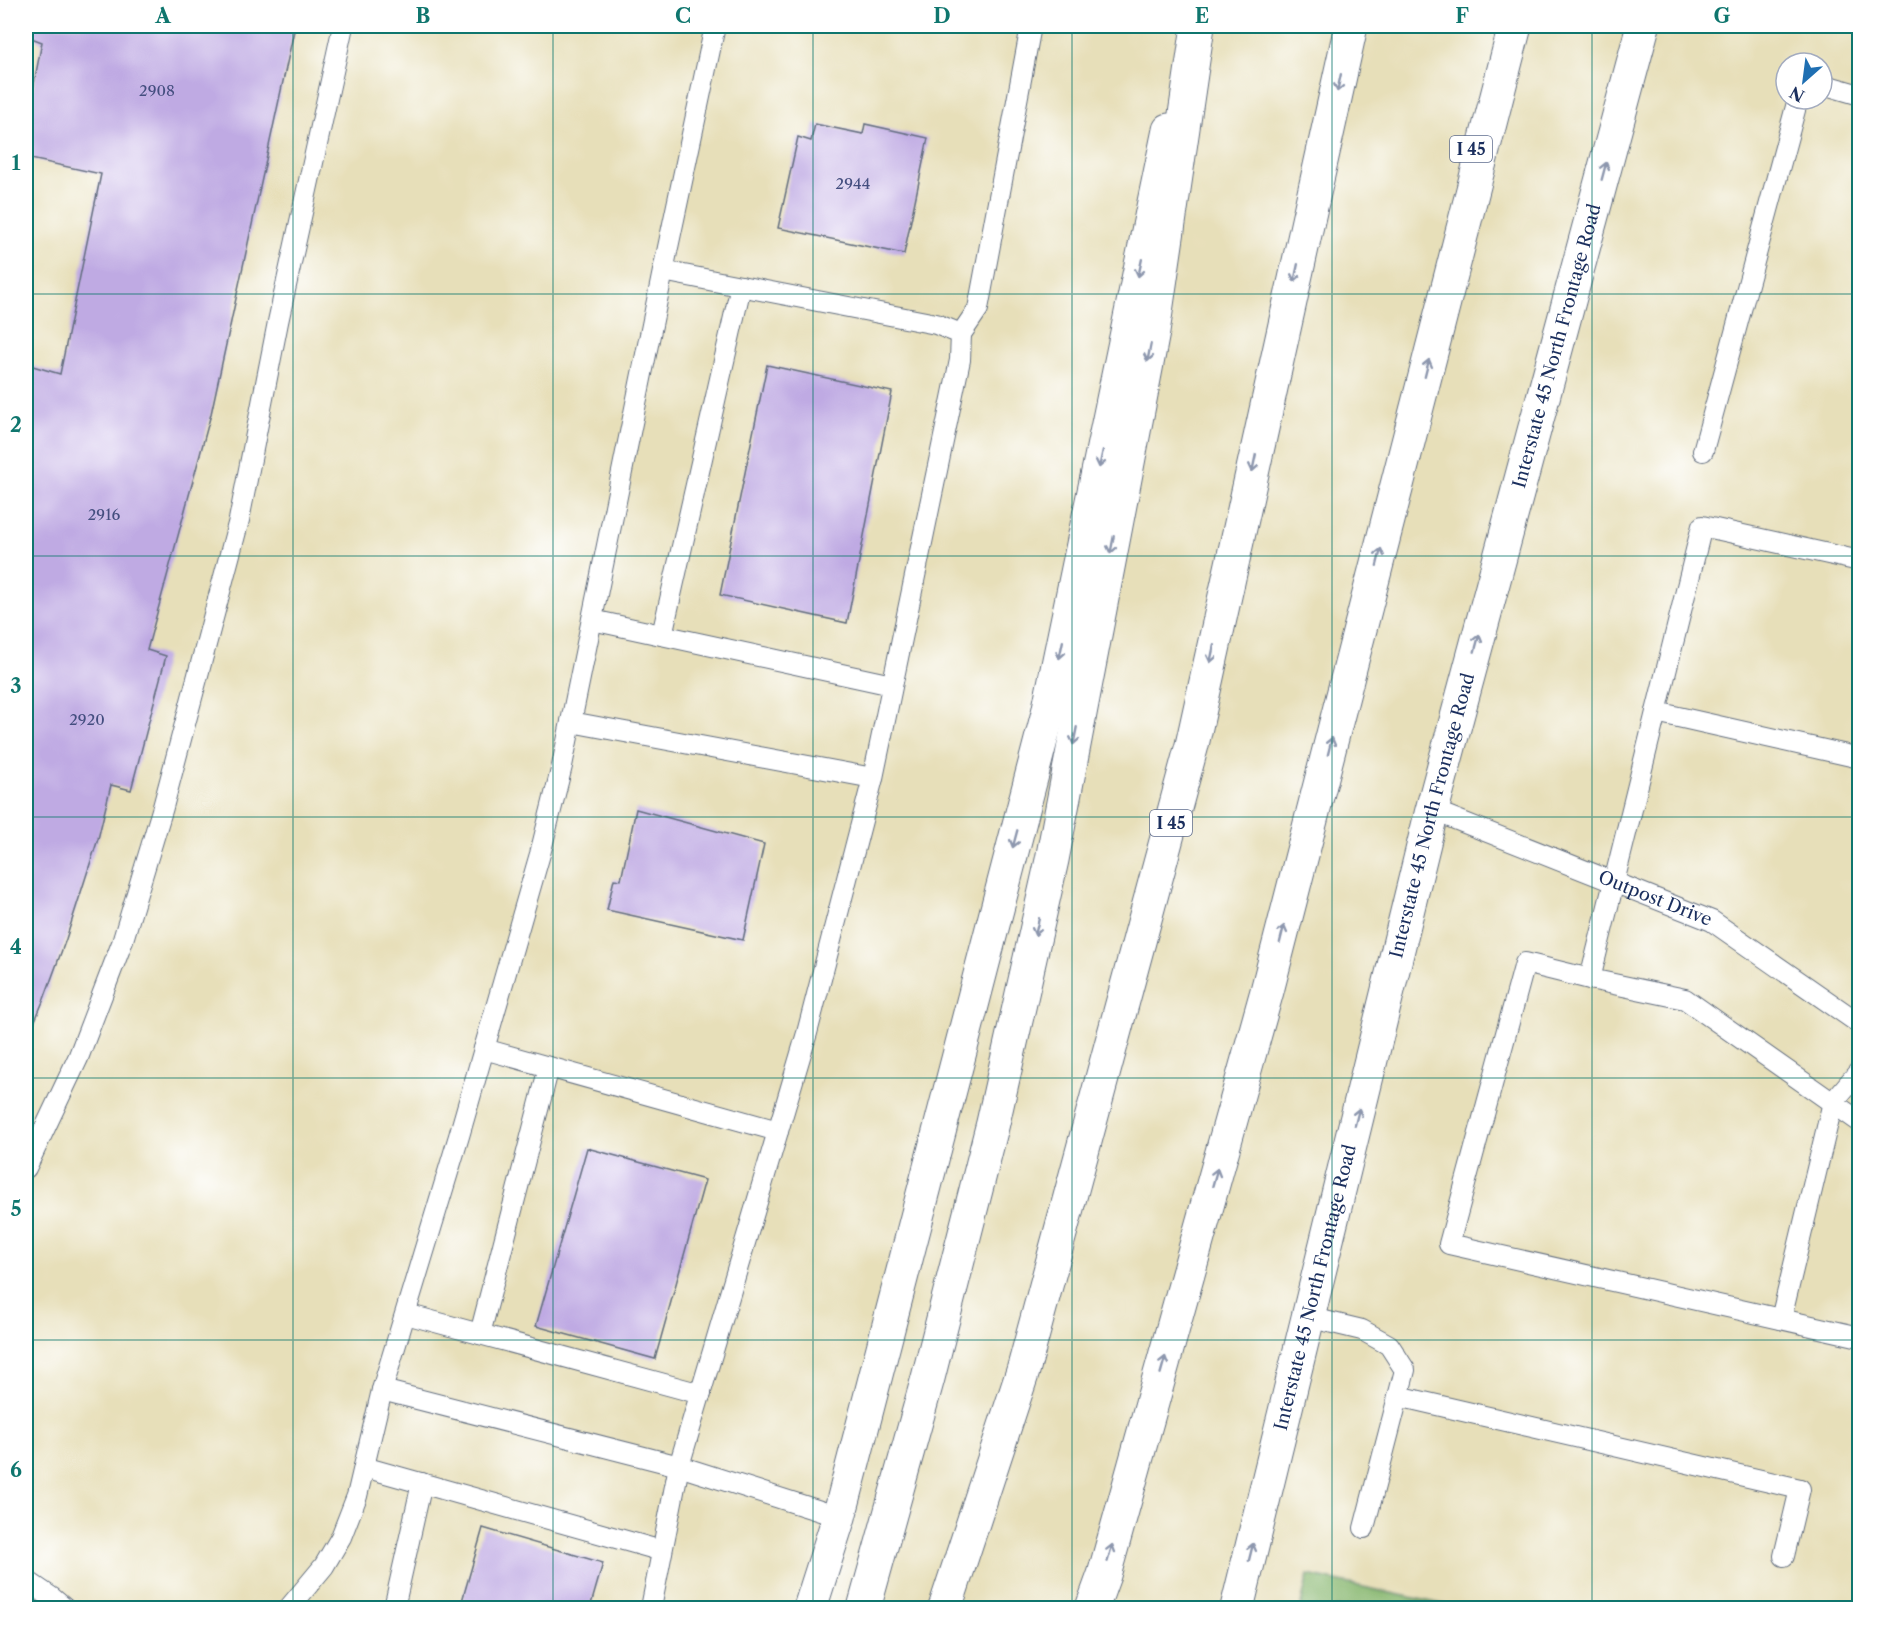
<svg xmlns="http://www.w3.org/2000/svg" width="1885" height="1634" font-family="'Libre Caslon Text',serif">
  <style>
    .forest { fill: #89b871; stroke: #527468; stroke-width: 1.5 }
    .building { fill: #bfaae3 }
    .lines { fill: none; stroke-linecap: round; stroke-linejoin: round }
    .lane-casing { stroke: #626d7e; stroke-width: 22 }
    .secondary-casing { stroke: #626d7e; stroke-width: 35 }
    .highway-casing { stroke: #626d7e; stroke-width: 35 }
    .lane { stroke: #fff; stroke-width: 20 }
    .secondary { stroke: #fff; stroke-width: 33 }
    .highway { stroke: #fff; stroke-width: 33 }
    .oneway { stroke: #8d97ae }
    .grid { fill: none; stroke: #0f766e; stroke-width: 1.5; stroke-opacity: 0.55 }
    .labels { text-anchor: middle; stroke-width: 4.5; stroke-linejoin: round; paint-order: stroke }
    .number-label { font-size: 15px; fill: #444e7f }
    .shield { fill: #fff; stroke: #5f6d8e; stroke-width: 1.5 }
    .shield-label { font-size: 16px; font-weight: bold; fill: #1b2f5e }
    .street-label { font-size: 18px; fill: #1b2f5e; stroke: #fff }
    .neatline { fill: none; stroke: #0f766e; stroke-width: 2 }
    .grid-label { font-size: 20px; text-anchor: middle; font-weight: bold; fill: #0f766e }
  </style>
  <rect width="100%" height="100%" fill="#fff"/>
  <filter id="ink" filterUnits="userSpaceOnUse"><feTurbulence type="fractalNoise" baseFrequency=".0167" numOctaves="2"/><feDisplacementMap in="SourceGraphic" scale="12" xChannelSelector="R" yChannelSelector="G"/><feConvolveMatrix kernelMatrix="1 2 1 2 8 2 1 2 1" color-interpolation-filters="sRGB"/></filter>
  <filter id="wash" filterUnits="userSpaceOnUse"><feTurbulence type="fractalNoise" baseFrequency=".008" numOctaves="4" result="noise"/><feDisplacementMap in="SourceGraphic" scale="24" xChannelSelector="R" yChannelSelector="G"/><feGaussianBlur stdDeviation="1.35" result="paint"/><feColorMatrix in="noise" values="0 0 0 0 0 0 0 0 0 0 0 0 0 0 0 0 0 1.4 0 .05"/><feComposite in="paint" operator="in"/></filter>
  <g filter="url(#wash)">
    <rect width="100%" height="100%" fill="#e7dfb9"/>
    <path class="forest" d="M1308 1575 1460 1608H1300Z"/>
    <g id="blocks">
      <path class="building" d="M26 26H295L211 414 147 650 166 656 131 790 111 785 98 839 66 939 44 999 26 1042V364L60 374 101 174 26 158V125L42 42 26 36Z
        M815 124 863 134 865 124 928 138 904 254 778 228 798 137 811 141Z
        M767 365 892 392 847 623 720 595Z
        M636 809 764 844 743 940 607 910 614 879 621 880Z
        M587 1148 705 1180 655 1359 536 1326Z
        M483 1528 603 1563 590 1608H460Z"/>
    </g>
  </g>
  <g filter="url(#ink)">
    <use href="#blocks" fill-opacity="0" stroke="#626d7e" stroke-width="1.5"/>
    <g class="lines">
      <defs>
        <g id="lane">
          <path d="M1822 84 1860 95"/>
          <path d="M961 334 978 309 1031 26"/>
          <path d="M1703 451 1798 99"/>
          <path d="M1860 561 1702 526 1590 979 1525 963 1449 1244 1860 1337"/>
          <path d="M592 620 892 685"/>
          <path d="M662 635 741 286"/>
          <path d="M1656 712 1860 758"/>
          <path d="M571 722 873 778"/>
          <path id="s1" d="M1432 810 1712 921 1860 1024"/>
          <path d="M1590 979 1685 999 1860 1122"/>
          <path d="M484 1049 778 1131"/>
          <path d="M26 1168 78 1058 122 943 163 807 239 520 278 322 343 26"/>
          <path d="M406 1314 701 1394"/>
          <path d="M1308 1317 1362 1330 1389 1345 1405 1370 1364 1528"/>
          <path d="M1781 1319 1833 1102 1860 1070"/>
          <path d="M480 1334 549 1067"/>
          <path d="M382 1390 679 1466 839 1517"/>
          <path d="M1398 1396 1800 1489 1784 1556"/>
          <path d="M364 1467 662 1551"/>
          <path d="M26 1580 51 1597 64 1608"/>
          <path d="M289 1608 324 1566 341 1537 357 1496 382 1390 459 1136 540 854 562 766 663 271 715 26"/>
          <path d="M394 1608 422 1483"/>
          <path d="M651 1608 679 1466 807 1033 873 778 960 360 961 334 936 324 663 271"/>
        </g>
        <g id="secondary">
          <path d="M810 1608 839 1517 1048 713 1169 130"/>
          <path id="s2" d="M1237 1608 1432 810 1643 26"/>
        </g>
        <path id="highway" d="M864 1608 928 1378 993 1123 1052 860 1153 332 1198 26
          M945 1608 1023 1371 1192 745 1351 26
          M1092 1608 1104 1575 1267 991 1515 26"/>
      </defs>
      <use href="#lane" class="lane-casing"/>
      <use href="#secondary" class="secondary-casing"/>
      <use href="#highway" class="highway-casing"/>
      <use href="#lane" class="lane"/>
      <use href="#secondary" class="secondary"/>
      <use href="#highway" class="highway"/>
    </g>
    <defs><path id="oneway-shaft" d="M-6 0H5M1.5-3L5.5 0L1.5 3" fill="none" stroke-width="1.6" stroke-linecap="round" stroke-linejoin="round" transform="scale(1.5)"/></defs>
    <g class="oneway">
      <use href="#oneway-shaft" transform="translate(1339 83) rotate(102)"/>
      <use href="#oneway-shaft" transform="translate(1604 171) rotate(-75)"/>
      <use href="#oneway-shaft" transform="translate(1140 268) rotate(102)"/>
      <use href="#oneway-shaft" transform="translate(1296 273) rotate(102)"/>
      <use href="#oneway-shaft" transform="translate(1149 353) rotate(101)"/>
      <use href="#oneway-shaft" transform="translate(1427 368) rotate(-76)"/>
      <use href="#oneway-shaft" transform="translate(1101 459) rotate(102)"/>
      <use href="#oneway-shaft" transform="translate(1254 463) rotate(102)"/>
      <use href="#oneway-shaft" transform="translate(1112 545) rotate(101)"/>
      <use href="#oneway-shaft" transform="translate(1379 557) rotate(-76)"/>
      <use href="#oneway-shaft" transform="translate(1477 643) rotate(-75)"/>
      <use href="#oneway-shaft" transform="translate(1061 650) rotate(102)"/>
      <use href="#oneway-shaft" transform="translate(1212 654) rotate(102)"/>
      <use href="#oneway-shaft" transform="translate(1075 736) rotate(101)"/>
      <use href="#oneway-shaft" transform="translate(1330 746) rotate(-76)"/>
      <use href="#oneway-shaft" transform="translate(1015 839) rotate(105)"/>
      <use href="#oneway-shaft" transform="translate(1037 927) rotate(103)"/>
      <use href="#oneway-shaft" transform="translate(1282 934) rotate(-76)"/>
      <use href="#oneway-shaft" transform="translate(1357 1117) rotate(-76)"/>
      <use href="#oneway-shaft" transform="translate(1215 1177) rotate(-74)"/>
      <use href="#oneway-shaft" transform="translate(1163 1365) rotate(-74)"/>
      <use href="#oneway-shaft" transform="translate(1251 1552) rotate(-76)"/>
      <use href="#oneway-shaft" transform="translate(1110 1553) rotate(-74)"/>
    </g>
  </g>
  <path class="grid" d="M293 26V1608M553 26V1608M813 26V1608M1072 26V1608M1332 26V1608M1592 26V1608M26 294H1860M26 556H1860M26 817H1860M26 1078H1860M26 1340H1860"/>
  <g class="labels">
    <g class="number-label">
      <text x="157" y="96">2908</text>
      <text x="853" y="189">2944</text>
      <text x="104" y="520">2916</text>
      <text x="87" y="725">2920</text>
    </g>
    <g class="shield">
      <rect x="1450" y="136" width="42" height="26" rx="4.5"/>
      <rect x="1150" y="810" width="42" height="26" rx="4.5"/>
    </g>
    <g class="shield-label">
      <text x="1471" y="155">I 45</text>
      <text x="1171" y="829">I 45</text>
    </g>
    <g class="street-label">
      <text dy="6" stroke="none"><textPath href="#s2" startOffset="1302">Interstate 45 North Frontage Road</textPath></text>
      <text dy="6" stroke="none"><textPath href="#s2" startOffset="816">Interstate 45 North Frontage Road</textPath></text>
      <text dy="6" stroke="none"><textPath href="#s1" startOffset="240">Outpost Drive</textPath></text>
      <text dy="6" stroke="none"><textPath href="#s2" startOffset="330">Interstate 45 North Frontage Road</textPath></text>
    </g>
  </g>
  <rect width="1885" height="1634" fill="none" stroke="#fff" stroke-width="66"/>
  <g transform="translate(1804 81) rotate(208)"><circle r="28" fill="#ffffff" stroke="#a4acbf" stroke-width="1.5"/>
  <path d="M0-4.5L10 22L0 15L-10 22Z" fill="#1f6fb2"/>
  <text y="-9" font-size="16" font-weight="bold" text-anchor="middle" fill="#1b2f5e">N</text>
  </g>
  <rect x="33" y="33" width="1819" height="1568" class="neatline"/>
  <g class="grid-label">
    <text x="163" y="23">A</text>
    <text x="423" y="23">B</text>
    <text x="683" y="23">C</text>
    <text x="942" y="23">D</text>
    <text x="1202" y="23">E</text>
    <text x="1462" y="23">F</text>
    <text x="1722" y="23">G</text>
    <text x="16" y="170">1</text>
    <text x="16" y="432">2</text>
    <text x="16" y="693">3</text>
    <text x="16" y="954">4</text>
    <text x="16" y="1216">5</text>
    <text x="16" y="1477">6</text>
  </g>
</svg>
